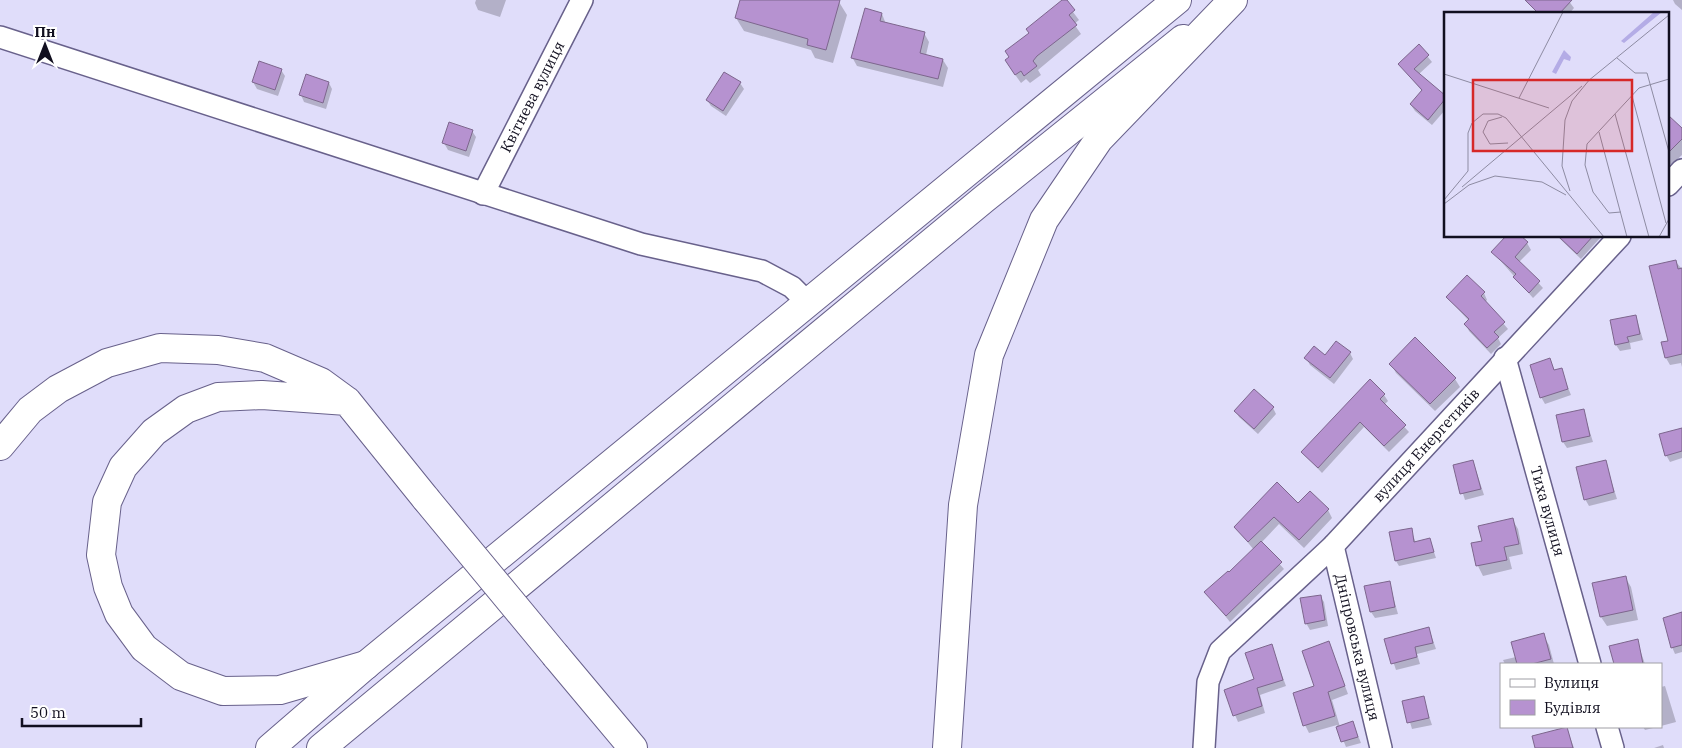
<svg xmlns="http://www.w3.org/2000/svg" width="1682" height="748" font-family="'IBM Plex Serif',serif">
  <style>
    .shadow { fill: #0003 }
    .building { fill: #b692d0; stroke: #7d668d }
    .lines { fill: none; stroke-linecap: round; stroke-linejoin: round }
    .minor-casing { stroke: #68618b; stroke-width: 24 }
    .major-casing { stroke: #68618b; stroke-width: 30 }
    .highway-casing { stroke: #68618b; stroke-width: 30 }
    .minor { stroke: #fff; stroke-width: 21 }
    .major { stroke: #fff; stroke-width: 28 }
    .highway { stroke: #fff; stroke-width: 28 }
    .highway-bridge-casing { stroke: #68618b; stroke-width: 30; stroke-linecap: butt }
    .highway-bridge { stroke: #fff; stroke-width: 28 }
    .labels { text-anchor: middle; stroke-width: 4; stroke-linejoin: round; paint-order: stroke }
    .street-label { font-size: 15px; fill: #110f1f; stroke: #fff }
    .inset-road { fill: none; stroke: #8d8ba2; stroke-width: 1 }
    .view { fill: #d62828; fill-opacity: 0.15; stroke: #d62828; stroke-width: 2.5 }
    .inset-edge { fill: none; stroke: #110f1f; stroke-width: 2.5 }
  </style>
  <rect width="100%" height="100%" fill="#e0ddfa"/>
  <path class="shadow" d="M476 0H506L500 17 478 10 475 3Z
    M741 0H832L839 2 847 15 833 63 815 58 811 50 744 31 736 18Z
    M1064 0 1079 20 1074 24 1081 34 1038 70 1041 75 1030 83 1026 79 1021 83 1011 69 1030 34Z
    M1531 0H1568L1574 8 1569 14H1538L1529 3Z
    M1673 0H1682V10L1675 4Z
    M882 14 886 24 924 33 929 42 926 55 943 60 948 68 943 87 857 66 852 57Z
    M1419 46 1432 62 1419 74 1446 97V109L1432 125 1415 111 1411 105 1422 91 1399 64Z
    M281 70 285 76 278 96 257 89 253 82Z
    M329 83 332 89 326 109 304 102 301 95Z
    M740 83 744 89 726 116 711 106 707 100Z
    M1668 117 1682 130V155L1671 165 1668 162Z
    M472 131 476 137 469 157 448 150 444 143Z
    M1557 236H1599L1600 238 1581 259Z
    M1527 243 1531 250 1519 262 1543 288 1533 298 1493 252Z
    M1675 261 1682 269V367L1681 363 1670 365 1666 358 1670 342Z
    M1484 293 1487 300 1485 302 1508 329 1498 338 1501 344 1491 354 1469 331 1466 324 1469 321 1447 297Z
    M1636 316 1643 340 1630 343 1631 349 1620 351 1616 345Z
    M1415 339 1455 379 1460 387 1435 411 1396 373 1391 364Z
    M1350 353 1353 359 1334 384 1310 365 1306 358Z
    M1550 360 1555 372 1561 370 1571 395 1545 404 1541 397Z
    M1370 381 1384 395 1388 401 1384 405 1409 432 1389 452 1364 427 1322 473 1302 452Z
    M1273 408 1276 414 1258 434 1239 417 1236 411Z
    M1583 410 1593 442 1567 448 1563 442Z
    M1682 429V458L1670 462 1666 455Z
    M1473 461 1484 495 1465 500 1454 466Z
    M1605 461 1617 499 1589 506 1585 499Z
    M1298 505 1328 510 1332 518 1304 548 1279 524 1261 543 1284 569 1230 622 1206 592 1229 574 1254 550 1235 527Z
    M1512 519 1518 529 1523 554 1509 557 1512 569 1483 576 1478 566 1473 544 1483 542Z
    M1411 530 1416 543 1430 540 1436 558 1399 566 1396 561Z
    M1625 577 1631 587 1638 620 1607 626 1601 617Z
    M1389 582 1398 614 1375 618 1371 612Z
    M1320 596 1324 602 1328 626 1310 630 1306 623Z
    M1682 615V652L1675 654 1672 647Z
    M1429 629 1436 649 1417 654 1420 664 1396 670 1386 640Z
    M1543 635 1549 645 1554 664H1505L1503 660 1516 657Z
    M1637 641 1645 664H1615L1611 647Z
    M1329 643 1348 694 1332 700 1340 727 1353 723 1361 743 1346 747 1337 725 1309 733 1305 725Z
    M1271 646 1286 686 1260 695 1265 713 1238 722 1225 691 1256 680Z
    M1665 686 1676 722 1661 726V687Z
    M1423 698 1432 725 1412 729 1404 702Z
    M1643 727H1657L1645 730Z
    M1567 729 1574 748H1536Z
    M1663 745 1664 748H1654Z"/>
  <path class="building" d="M740 0H840L826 50 807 45 808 39 735 18Z
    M1062 0H1067L1075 10 1069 15 1077 25 1037 56 1033 61 1037 66 1024 76 1021 71 1015 75 1005 60 1009 57 1005 51 1029 33 1026 29Z
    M1525 0H1572L1559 14H1539Z
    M865 8 882 13 880 21 925 32 920 53 943 59 938 79 851 58Z
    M1419 44 1429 55 1414 69 1446 96V98L1428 120 1410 104 1422 90 1398 64Z
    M259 61 282 69 275 90 252 82Z
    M724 72 741 82 723 111 706 100Z
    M306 74 329 82 323 103 299 95Z
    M1668 115 1682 128V139L1668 153Z
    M449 122 473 130 466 151 442 143Z
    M1506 236H1521L1528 242 1515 257 1540 281 1529 293 1513 277 1516 274 1491 252Z
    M1558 236H1593L1577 254Z
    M1676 260 1678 269 1682 268V354L1665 358 1661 342 1668 341 1649 266Z
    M1467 275 1485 292 1481 296 1505 322 1494 332 1499 337 1487 348 1464 324 1469 319 1446 297Z
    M1636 315 1640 334 1627 337 1629 342 1615 345 1610 320Z
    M1415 337 1456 378 1430 404 1389 364Z
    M1336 341 1351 352 1330 378 1304 358 1314 346 1325 355Z
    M1550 358 1554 370 1562 368 1568 389 1540 398 1530 365Z
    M1370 379 1385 394 1380 399 1406 425 1384 446 1360 422 1318 468 1301 452Z
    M1254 389 1274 407 1254 429 1234 411Z
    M1584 409 1590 436 1562 442 1556 415Z
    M1682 428V451L1665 456 1659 434Z
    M1473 460 1481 489 1460 494 1453 465Z
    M1606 460 1614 492 1584 500 1576 467Z
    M1277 482 1298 503 1310 491 1329 509 1299 540 1274 517 1248 542 1234 527Z
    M1513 518 1519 544 1504 547 1507 560 1476 566 1471 543 1482 541 1478 526Z
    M1412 528 1414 542 1430 538 1434 552 1395 561 1389 532Z
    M1261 541 1282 562 1226 616 1204 592 1228 571 1229 572Z
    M1626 576 1633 610 1600 617 1592 583Z
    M1390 581 1395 607 1370 612 1364 586Z
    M1321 595 1325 620 1305 624 1300 598Z
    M1682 612V645L1671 648 1663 618Z
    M1429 627 1433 643 1415 647 1417 657 1391 664 1384 639Z
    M1544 633 1551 659 1532 664H1517L1511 642Z
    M1638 639 1643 664H1614L1609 646Z
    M1329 641 1345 686 1328 692 1335 716 1303 726 1293 693 1314 686 1302 651Z
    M1272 644 1283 680 1257 688 1262 706 1233 716 1224 690 1254 679 1245 653Z
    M1424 696 1429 718 1407 723 1402 701Z
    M1353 721 1358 737 1341 742 1336 727Z
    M1567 727 1573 748H1535L1532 736Z"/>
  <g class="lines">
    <defs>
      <g id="minor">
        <path d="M0 37 641 244 762 271 792 287 808 303"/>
        <path d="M1668 185 1682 170"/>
        <path id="s1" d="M483 194 582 0"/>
        <path id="s2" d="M1505 358 1590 664"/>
        <path id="s3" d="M1333 546 1381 748"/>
        <path d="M1607 727 1613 748"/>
        <path id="s4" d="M1204 748 1208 682 1220 651 1333 546 1620 236"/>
      </g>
      <path id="major" d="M270 748 366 665 1177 0
        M321 748 984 199 1183 39"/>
      <path id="highway" d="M347 401 262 395 218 397 186 409 154 432 123 467 107 502 101 555 108 587 119 614 144 648 181 676 223 691 280 690 366 665
        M0 446 30 410 58 389 107 363 160 348 218 350 265 358 321 382 347 401 426 499
        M556 656 633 748
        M947 748 963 505 989 355 1044 220 1099 139 1233 0"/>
    </defs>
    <use href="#minor" class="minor-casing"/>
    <use href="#major" class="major-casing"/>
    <use href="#highway" class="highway-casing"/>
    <use href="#minor" class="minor"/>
    <use href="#major" class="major"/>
    <use href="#highway" class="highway"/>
    <defs>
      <path id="highway-bridge" d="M426 499 556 656"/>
    </defs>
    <use href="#highway-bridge" class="highway-bridge-casing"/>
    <use href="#highway-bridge" class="highway-bridge"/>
  </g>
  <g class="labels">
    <g class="street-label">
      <text dy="5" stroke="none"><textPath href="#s1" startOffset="109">Квітнева вулиця</textPath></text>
      <text dy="5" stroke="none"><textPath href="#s4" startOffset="391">вулиця Енергетиків</textPath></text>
      <text dy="5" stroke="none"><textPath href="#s2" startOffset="159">Тиха вулиця</textPath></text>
      <text dy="5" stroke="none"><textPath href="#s3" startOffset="104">Дніпровська вулиця</textPath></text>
    </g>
  </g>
  <g transform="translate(1444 12)">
    <rect width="225" height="225" fill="#e0ddfa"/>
    <path d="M210 0H218L180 31 177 29ZM120 38 127 45 126 49 120 47 112 62 108 60Z" fill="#b4ace6"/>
    <path class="inset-road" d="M173 46 191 61H203L225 140M0 62 105 96M144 69 225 3M188 84 222 211M75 86 119 0M171 102 205 225M58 105 44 109 39 120 46 132 64 131M155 120 183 225M18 175 138 74M126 179 118 154 121 108 128 89 146 67M0 188 24 159V121L28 111 39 102H54L62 106 160 225M0 192 25 173 51 164 98 170 122 183M177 200 165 201 149 180 141 153 143 132 195 76 225 67M215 225 225 207"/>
    <path class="view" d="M29 68H188V139H29Z"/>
    <rect width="225" height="225" class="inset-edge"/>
  </g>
  <rect x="1500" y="663" width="162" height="65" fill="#ffffff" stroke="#a09fa5"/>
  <rect x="1510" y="679" width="25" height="8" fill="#ffffff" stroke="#a09fa5"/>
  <text x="1544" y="688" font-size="15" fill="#110f1f">Вулиця</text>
  <rect x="1510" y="700" width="25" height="15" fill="#b692d0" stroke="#a09fa5"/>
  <text x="1544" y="713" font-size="15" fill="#110f1f">Будівля</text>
  <g transform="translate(45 45)" stroke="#ffffff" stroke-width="4" paint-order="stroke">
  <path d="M0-4L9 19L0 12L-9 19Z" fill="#110f1f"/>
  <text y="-8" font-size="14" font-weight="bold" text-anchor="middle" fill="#110f1f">Пн</text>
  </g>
  <path d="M22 718v8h119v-8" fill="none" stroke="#110f1f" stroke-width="2.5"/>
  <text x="30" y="718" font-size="15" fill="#110f1f" stroke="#ffffff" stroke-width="4" paint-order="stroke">50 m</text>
</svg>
